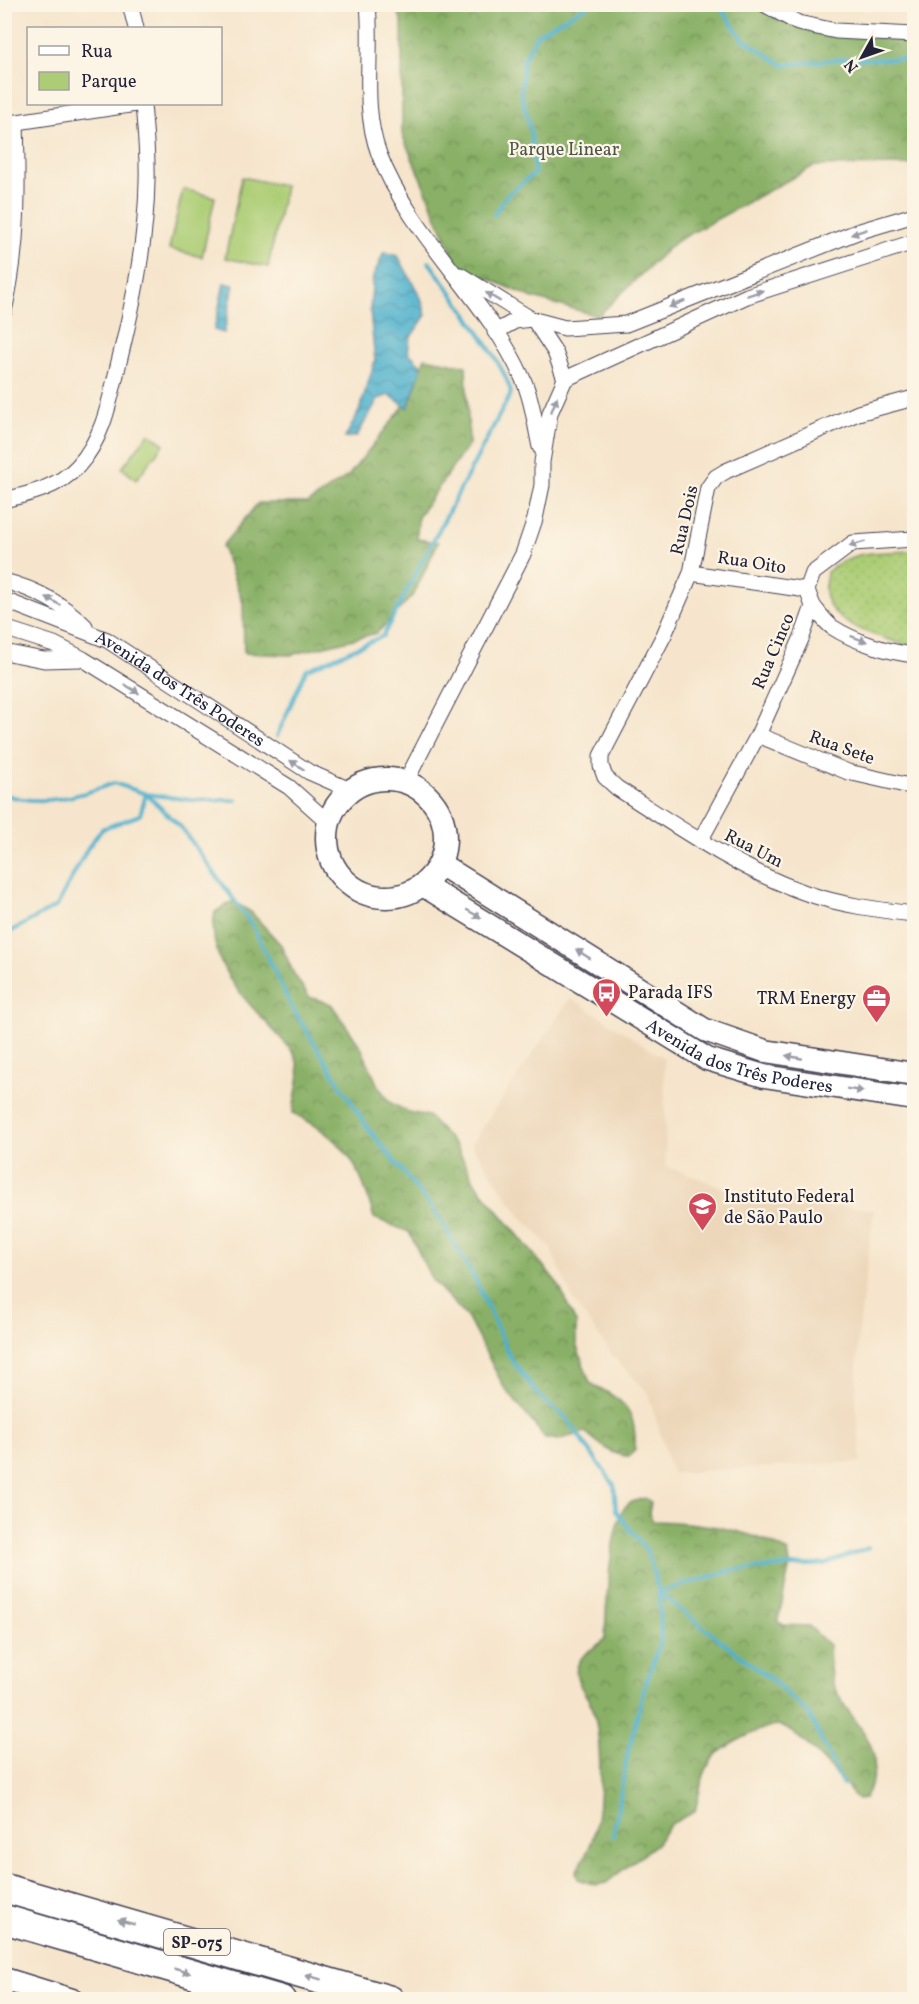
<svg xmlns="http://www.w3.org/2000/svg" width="919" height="2004" font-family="Vollkorn,serif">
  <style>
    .built { fill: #edd7ba }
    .green { fill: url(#green-dots); stroke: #677858; stroke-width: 1.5 }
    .forest { fill: url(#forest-crowns); stroke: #566950; stroke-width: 1.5 }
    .pitch { fill: #accd75; stroke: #677858; stroke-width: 1.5 }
    .water { fill: url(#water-waves); stroke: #386a84; stroke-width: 1.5 }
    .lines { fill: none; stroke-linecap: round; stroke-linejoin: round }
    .stream { stroke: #4eb1cd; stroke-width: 4 }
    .street-casing { stroke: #423f51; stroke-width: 17 }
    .secondary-casing { stroke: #423f51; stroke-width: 25 }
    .highway-casing { stroke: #423f51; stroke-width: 31 }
    .street { stroke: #fff; stroke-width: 15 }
    .secondary { stroke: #fff; stroke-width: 22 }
    .highway { stroke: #fff; stroke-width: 28 }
    .oneway { fill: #9c9ca7 }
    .labels { text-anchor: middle; stroke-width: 4.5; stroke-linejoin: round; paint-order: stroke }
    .shield { fill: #fcf5e5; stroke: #63616e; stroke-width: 1.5 }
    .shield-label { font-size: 16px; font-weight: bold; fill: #22223b }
    .park-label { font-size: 18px; fill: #4b554c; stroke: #fcf5e5 }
    .street-label { font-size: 18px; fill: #22223b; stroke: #fcf5e5 }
    .poi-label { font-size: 18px; fill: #22223b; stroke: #fcf5e5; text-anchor: start }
  </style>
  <defs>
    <pattern id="green-dots" width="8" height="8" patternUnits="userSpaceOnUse" patternTransform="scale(1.5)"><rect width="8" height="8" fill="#accd75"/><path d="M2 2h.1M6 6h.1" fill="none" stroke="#94b066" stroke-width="1.8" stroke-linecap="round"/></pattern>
    <pattern id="forest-crowns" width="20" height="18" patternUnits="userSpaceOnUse" patternTransform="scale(1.5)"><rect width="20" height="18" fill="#89b066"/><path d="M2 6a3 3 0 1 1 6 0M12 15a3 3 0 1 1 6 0" fill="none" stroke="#708f55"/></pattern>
    <pattern id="water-waves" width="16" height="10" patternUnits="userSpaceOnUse" patternTransform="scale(1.5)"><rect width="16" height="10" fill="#4eb1cd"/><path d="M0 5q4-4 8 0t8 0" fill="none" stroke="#4090a8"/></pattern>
  </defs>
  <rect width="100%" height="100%" fill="#fcf5e5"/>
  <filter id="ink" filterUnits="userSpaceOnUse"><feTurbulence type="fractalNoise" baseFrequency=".0167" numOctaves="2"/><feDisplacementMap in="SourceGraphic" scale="12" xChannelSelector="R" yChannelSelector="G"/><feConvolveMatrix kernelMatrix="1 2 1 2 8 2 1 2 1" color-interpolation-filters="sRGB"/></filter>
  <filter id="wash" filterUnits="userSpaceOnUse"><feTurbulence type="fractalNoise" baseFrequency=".008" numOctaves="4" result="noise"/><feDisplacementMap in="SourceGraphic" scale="24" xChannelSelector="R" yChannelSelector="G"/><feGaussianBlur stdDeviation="1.35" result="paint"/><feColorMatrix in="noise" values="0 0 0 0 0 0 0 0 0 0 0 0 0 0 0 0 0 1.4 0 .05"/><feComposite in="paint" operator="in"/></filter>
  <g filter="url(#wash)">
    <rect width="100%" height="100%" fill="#f6e5cc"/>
    <path class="built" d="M569 1000H574L664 1058 666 1166 733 1191 874 1210 858 1339 856 1403 861 1462 672 1473 648 1393 613 1356 574 1301 549 1245 521 1217 471 1144Z"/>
    <path class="green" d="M914 551V645H906C879 636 828 626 825 591 824 585 827 578 827 572 854 548 881 553 914 551Z"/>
    <path class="forest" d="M395 5H756L794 26 914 39V165L814 166 675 242 598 316 533 298 457 265 402 134V22Z
      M425 358 466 366 469 444 418 517 417 539 438 542 414 594 377 633 290 655 244 653 243 603 222 546 258 503H308L349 475 406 403Z
      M233 901 251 912 281 945 294 974 309 997 331 1004 361 1047 378 1086 391 1103 408 1112 428 1116 456 1146 476 1184 558 1284 576 1323V1344L590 1383C625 1401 637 1409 635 1450L630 1456C611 1456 599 1443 585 1432L558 1440 545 1438 504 1387 467 1317 432 1280 409 1232 374 1218C359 1163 346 1140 293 1113 294 1094 303 1077 296 1058 293 1049 280 1038 273 1030 242 996 205 961 215 912Z
      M645 1498 651 1502 649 1514 653 1521C696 1522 752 1529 788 1552L790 1564 778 1622 784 1625 809 1626 829 1645C830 1656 829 1671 832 1682 849 1726 895 1743 864 1799L858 1800C840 1779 806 1737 781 1726 771 1721 725 1746 716 1755 702 1768 700 1793 695 1811L671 1824 656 1844 606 1883 595 1885 578 1879 576 1872C583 1860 591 1848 594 1834 602 1802 602 1741 593 1709 589 1696 573 1682 577 1667 582 1650 596 1650 605 1638 606 1613 609 1520 627 1505 631 1501 639 1500 645 1498Z"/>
    <path class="pitch" d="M242 177 285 186 268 267 225 258Z
      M183 189 215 197 202 257 169 249Z
      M149 433 164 444 136 480 122 468Z"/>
    <path class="water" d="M384 252 398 256 421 298 426 315 410 338 408 352 422 366 408 408 389 395 378 399 357 436 345 438 359 411 375 361 370 310 373 277Z
      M224 283 234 285 224 333 214 330Z"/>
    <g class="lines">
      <path class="stream" d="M718 4 743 39 783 65 840 59H914
        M494 215 506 196 535 173 530 127 521 93 523 61 537 34 590 4
        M277 736 306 670 383 636 511 393C506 364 449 290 429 262
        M4 794C40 808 80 796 114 783L146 794 140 815 102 829 87 849 57 906 4 935
        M236 800H192L146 794 180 826 253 926 291 1006 367 1127 437 1214 475 1279 511 1359 541 1398 567 1419 614 1485 616 1511 647 1551 659 1592 661 1639 643 1692 628 1752 613 1836
        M659 1592 733 1570 825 1564 868 1548
        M659 1593 772 1680 809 1714 843 1785"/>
    </g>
  </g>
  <g filter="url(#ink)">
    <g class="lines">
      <defs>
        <g id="street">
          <path d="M130 4 136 28"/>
          <path d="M368 4C373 54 361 105 379 154 411 237 486 297 522 377 532 398 535 424 540 447"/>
          <path d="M764 4 798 23 836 31 914 35"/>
          <path d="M4 124 136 104"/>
          <path d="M460 275 531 319 565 328 626 324 857 232 914 215"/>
          <path d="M4 311C19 249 18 186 16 123"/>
          <path d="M534 320 555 352 565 379"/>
          <path d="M495 332 515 321 531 319"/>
          <path d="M914 398 858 413 726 471 716 477 708 488 691 573 664 635 601 756V766L605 777 617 788C678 827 738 869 806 893 840 905 879 910 914 914"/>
          <path d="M4 500C30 494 59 487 78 466 103 439 110 400 118 366 133 305 146 244 147 181 148 155 145 129 143 104"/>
          <path d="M691 573 807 590"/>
          <path d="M4 581C35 589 62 603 85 626"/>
          <path id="s1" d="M4 600 107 640 309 772 350 790"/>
          <path d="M813 606C819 613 825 622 832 627 855 642 888 652 914 655"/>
          <path d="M4 628 54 644 83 659 289 787 328 822"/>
          <path d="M4 652 44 660 80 659"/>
          <path d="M758 735 848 772 914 787"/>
          <path d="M406 781 523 554 535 519 542 485V462L550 413 565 379 747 296 914 242"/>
          <path d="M700 841 758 735 802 637 813 606 807 590 813 573 853 543 914 539"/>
        </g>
        <g id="secondary">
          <circle cx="386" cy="838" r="59"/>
          <path d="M440 864 705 1030 765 1051 914 1074"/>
          <path id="s2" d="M423 885 707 1059 764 1076 914 1099"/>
          <path d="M4 1979 72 2000"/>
        </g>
        <path id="highway" d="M4 1888 390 2000
          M4 1919 281 2000"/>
      </defs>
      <use href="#street" class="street-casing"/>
      <use href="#secondary" class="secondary-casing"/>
      <use href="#highway" class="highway-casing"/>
      <use href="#street" class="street"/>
      <use href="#secondary" class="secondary"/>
      <use href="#highway" class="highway"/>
    </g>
    <defs><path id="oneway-solid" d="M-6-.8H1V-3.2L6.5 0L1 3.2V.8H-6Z" transform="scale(1.5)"/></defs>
    <g class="oneway">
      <use href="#oneway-solid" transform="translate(859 232) rotate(161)"/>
      <use href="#oneway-solid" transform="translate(755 293) rotate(-18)"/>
      <use href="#oneway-solid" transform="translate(493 297) rotate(-148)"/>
      <use href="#oneway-solid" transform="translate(677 304) rotate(158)"/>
      <use href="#oneway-solid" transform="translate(554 405) rotate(-68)"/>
      <use href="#oneway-solid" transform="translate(857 544) rotate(164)"/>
      <use href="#oneway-solid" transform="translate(53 601) rotate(-150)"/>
      <use href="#oneway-solid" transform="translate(859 639) rotate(20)"/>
      <use href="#oneway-solid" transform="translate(132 689) rotate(32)"/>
      <use href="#oneway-solid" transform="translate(297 765) rotate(-147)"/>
      <use href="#oneway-solid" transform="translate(474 914) rotate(30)"/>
      <use href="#oneway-solid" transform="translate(583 954) rotate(-148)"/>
      <use href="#oneway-solid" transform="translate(794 1057) rotate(-169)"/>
      <use href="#oneway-solid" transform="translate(855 1090) rotate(9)"/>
      <use href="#oneway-solid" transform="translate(126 1922) rotate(-164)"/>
      <use href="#oneway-solid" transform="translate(182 1971) rotate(16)"/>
      <use href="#oneway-solid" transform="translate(313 1977) rotate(-163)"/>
    </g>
  </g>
  <defs>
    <symbol id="bus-pin" viewBox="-11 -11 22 30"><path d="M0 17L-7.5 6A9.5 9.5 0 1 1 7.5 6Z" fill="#d1495b" stroke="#fcf5e5"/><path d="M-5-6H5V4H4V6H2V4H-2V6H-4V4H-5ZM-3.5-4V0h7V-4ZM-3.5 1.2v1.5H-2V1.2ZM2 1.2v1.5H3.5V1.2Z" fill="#fff"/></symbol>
    <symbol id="office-pin" viewBox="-11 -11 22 30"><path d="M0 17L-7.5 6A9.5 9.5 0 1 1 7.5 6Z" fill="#d1495b" stroke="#fcf5e5"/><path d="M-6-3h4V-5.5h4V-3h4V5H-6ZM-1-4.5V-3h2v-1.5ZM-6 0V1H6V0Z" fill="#fff"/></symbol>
    <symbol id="university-pin" viewBox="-11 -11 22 30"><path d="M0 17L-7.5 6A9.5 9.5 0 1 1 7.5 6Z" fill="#d1495b" stroke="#fcf5e5"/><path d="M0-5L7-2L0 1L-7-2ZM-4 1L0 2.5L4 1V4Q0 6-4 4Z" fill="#fff"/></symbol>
  </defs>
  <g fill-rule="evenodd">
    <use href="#bus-pin" x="590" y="976" width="33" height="45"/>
    <use href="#office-pin" x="860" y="982" width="33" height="45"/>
    <use href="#university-pin" x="686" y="1190" width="33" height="45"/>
  </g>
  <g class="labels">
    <rect class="shield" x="164" y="1929" width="66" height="26" rx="4.5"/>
    <g class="shield-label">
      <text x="197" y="1948">SP-075</text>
    </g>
    <g class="park-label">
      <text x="564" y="155">Parque Linear</text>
    </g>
    <g class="street-label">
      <text transform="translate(684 520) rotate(-77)" y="6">Rua Dois</text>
      <text transform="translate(752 562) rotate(9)" y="6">Rua Oito</text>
      <text transform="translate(773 651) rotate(-67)" y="6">Rua Cinco</text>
      <text dy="6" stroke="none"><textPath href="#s1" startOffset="198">Avenida dos Três Poderes</textPath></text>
      <text transform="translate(842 747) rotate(20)" y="6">Rua Sete</text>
      <text transform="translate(754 848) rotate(27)" y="6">Rua Um</text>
      <text dy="6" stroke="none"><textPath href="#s2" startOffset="363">Avenida dos Três Poderes</textPath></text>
    </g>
    <g class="poi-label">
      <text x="628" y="998">Parada IFS</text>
      <text x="856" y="1004" text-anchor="end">TRM Energy</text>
      <text x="724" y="1202">Instituto Federal<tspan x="724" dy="21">de São Paulo</tspan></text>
    </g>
  </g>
  <rect width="919" height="2004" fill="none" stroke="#fcf5e5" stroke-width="24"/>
  <rect x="27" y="27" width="195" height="78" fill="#fcf5e5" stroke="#a5a1a1" stroke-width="1.5"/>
  <rect x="39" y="46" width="30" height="9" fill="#ffffff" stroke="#a5a1a1" stroke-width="1.5"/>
  <text x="81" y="57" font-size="18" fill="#22223b">Rua</text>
  <rect x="39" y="72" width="30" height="18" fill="#accd75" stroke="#a5a1a1" stroke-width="1.5"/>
  <text x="81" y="87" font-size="18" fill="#22223b">Parque</text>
  <g transform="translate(862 57) rotate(230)" stroke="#fcf5e5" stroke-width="4.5" paint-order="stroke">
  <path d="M0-4.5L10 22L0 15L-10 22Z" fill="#22223b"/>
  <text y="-9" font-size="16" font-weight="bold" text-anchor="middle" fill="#22223b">N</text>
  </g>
</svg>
